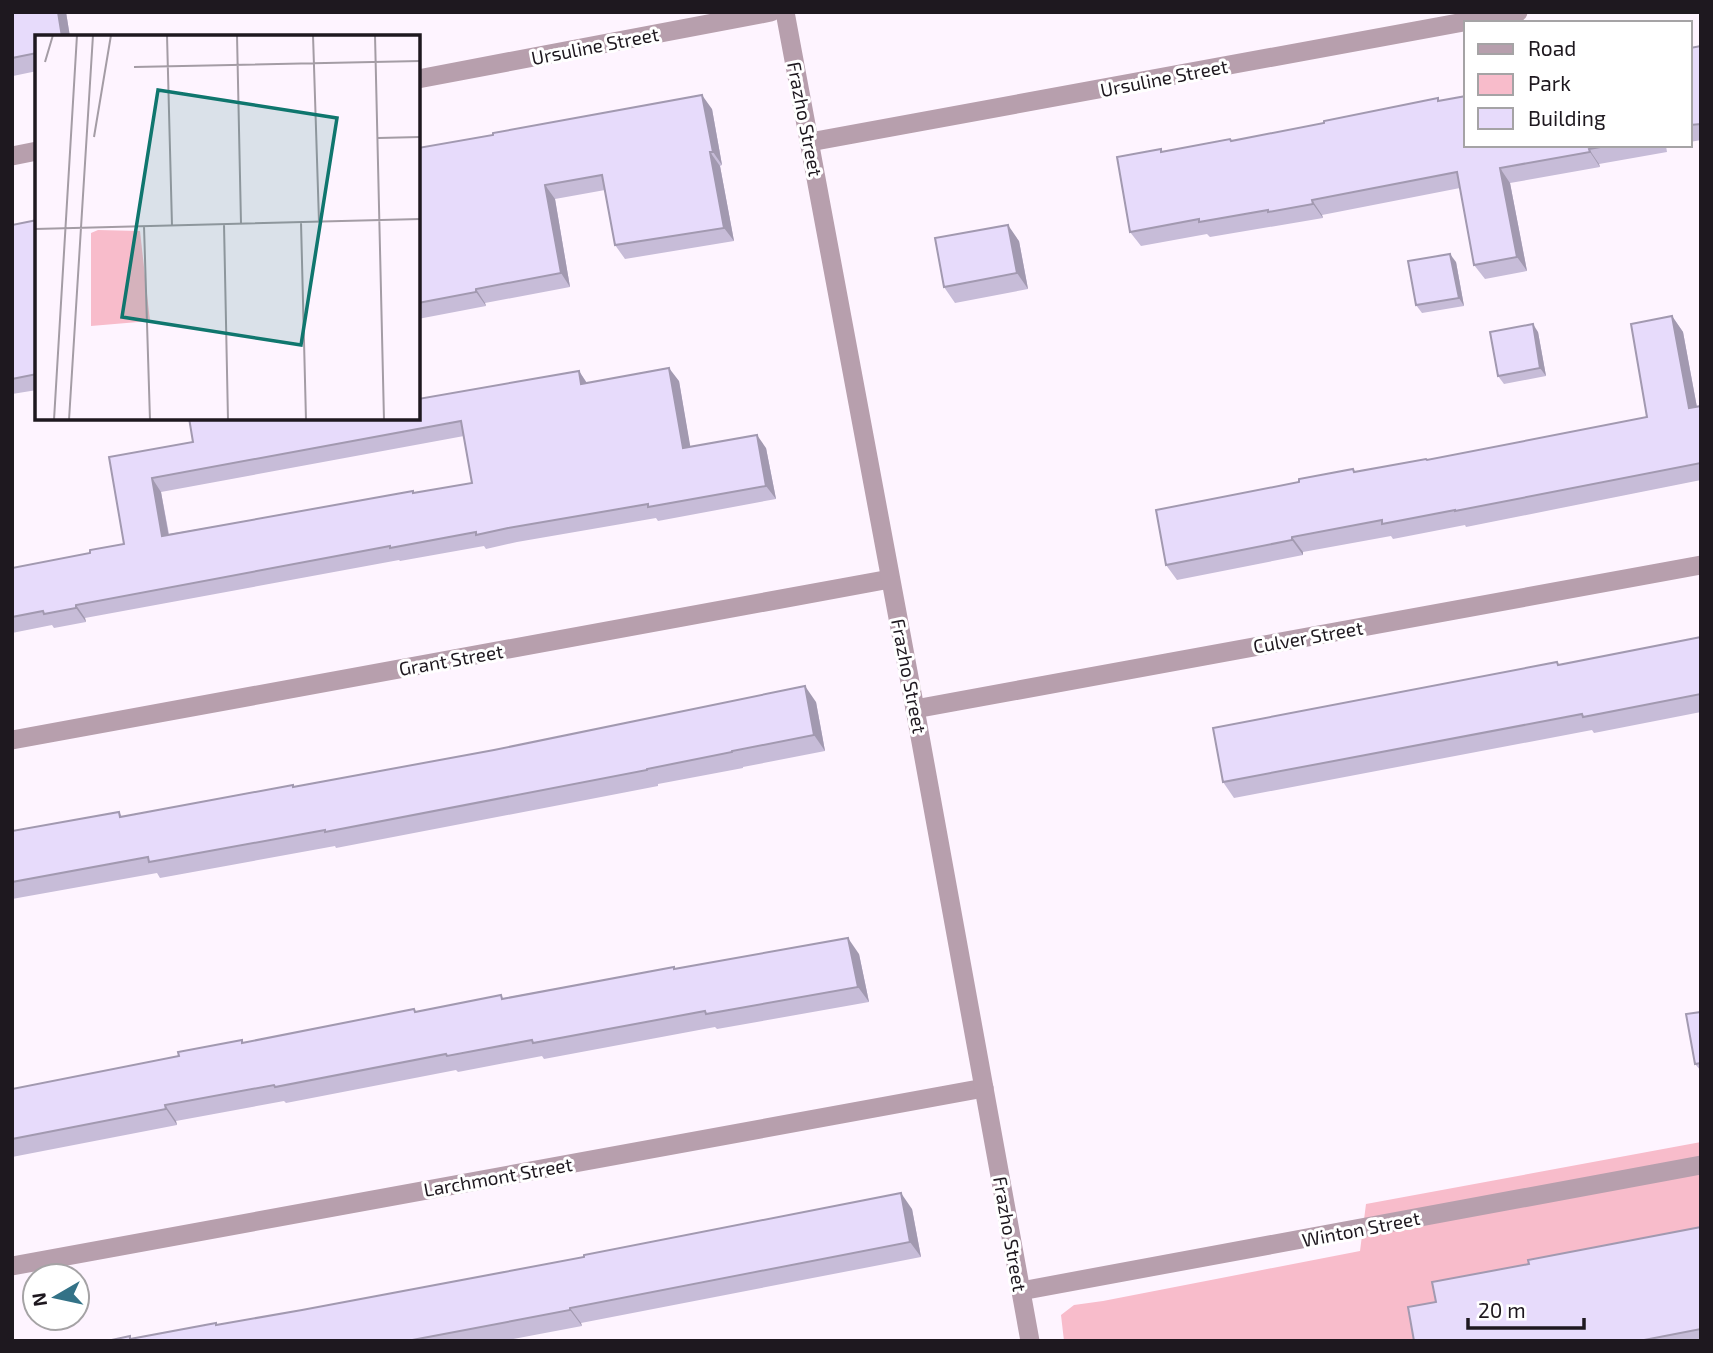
<svg xmlns="http://www.w3.org/2000/svg" width="1713" height="1353" font-family="'Exo 2',sans-serif">
  <style>
    .green { fill: #f8bccb }
    .lines { fill: none; stroke-linecap: round; stroke-linejoin: round }
    .minor { stroke: #b79fad; stroke-width: 19 }
    .tertiary { stroke: #b79fad; stroke-width: 19 }
    .wall { fill: #c7bcd8; fill-rule: evenodd }
    .shaded-wall { fill: #a299b0 }
    .building { fill: #e7dbfb; stroke: #a299b0; stroke-width: 2; fill-rule: evenodd }
    .labels { text-anchor: middle; stroke-width: 6; stroke-linejoin: round; paint-order: stroke }
    .street-label { font-size: 19px; fill: #1e181f; stroke: #fff }
    .inset-road { fill: none; stroke: #a49ca5; stroke-width: 2 }
    .view { fill: #0f766e; fill-opacity: 0.15; stroke: #0f766e; stroke-width: 3.5 }
    .inset-edge { fill: none; stroke: #1e181f; stroke-width: 3.5 }
  </style>
  <rect width="100%" height="100%" fill="#fef4ff"/>
  <path class="green" d="M1701 1142V1341H1064L1061 1315 1074 1305 1103 1301 1360 1251 1366 1204Z"/>
  <g class="lines">
    <path class="minor" d="M418 79 771 12
      M810 142 1518 12
      M12 156 37 151
      M915 709 1701 565
      M12 740 890 579
      M12 1266 984 1088
      M1021 1291 1701 1165"/>
    <path class="tertiary" d="M785 12 915 709 1030 1341"/>
  </g>
  <path class="wall" d="M12 12H66L70 37H37V71L13 76 12 75Z
    M1701 46V140L1690 142V48Z
    M1438 98 1466 145H1670L1666 146 1667 152 1599 164 1600 167 1510 183 1527 271 1485 279 1474 265 1460 188 1322 215 1323 218 1210 237 1207 234 1141 246 1130 232 1161 149 1163 152 1232 141 1324 123Z
    M712 109 722 165 720 166 734 241 625 259 615 245 605 190 555 199 570 287 485 303 486 306 418 319V148Z
    M37 220V390L12 394V225Z
    M1019 241 1028 289 955 303 944 287Z
    M1456 262 1464 306 1422 313 1416 305Z
    M1672 316 1683 332 1697 407 1701 406V480L1466 527 1465 525 1393 539 1391 536 1303 552V555L1177 580 1166 565 1299 482 1353 469 1355 472 1427 460 1647 417Z
    M1538 332 1546 376 1504 384 1498 376Z
    M579 371 587 383 679 381 690 447 766 448 776 499 658 521 656 518 517 542 486 549 484 546 400 561 399 560 85 618 86 622 54 628 52 625 12 633V568L90 553 124 544 109 457 193 442 418 418ZM464 436 472 483 169 534 161 492Z
    M1701 637V712L1594 733 1592 730 1234 798 1223 782 1560 665Z
    M816 702 825 751 743 767V768L658 784V786L336 848 335 846 160 878 157 873 12 899V831L119 812 122 817 293 785 294 787Z
    M859 954 869 1002 717 1029 715 1027 544 1059 542 1056 458 1072 456 1070 286 1103 284 1101 176 1121 177 1125 12 1157V1089L179 1056 242 1040 244 1043 416 1012 504 998 674 967 675 969Z
    M1701 1012V1071L1695 1064Z
    M912 1209 921 1257 581 1323 582 1326 503 1341H107L130 1336 131 1339 217 1325Z
    M1701 1227V1341H1414L1436 1302 1529 1264Z"/>
  <path class="shaded-wall" d="M58 12H66L70 37H62Z
    M702 95 712 109 722 165 713 152Z
    M1589 149 1599 164 1600 167 1590 152Z
    M710 152 720 166 734 241 724 228Z
    M1500 168 1510 183 1527 271 1517 257Z
    M545 185 555 199 570 287 561 273Z
    M1312 200 1322 215 1323 218 1313 204Z
    M1008 225 1019 241 1028 289 1017 273Z
    M1450 254 1456 262 1464 306 1459 298Z
    M476 289 485 303 486 306 476 292Z
    M1672 316 1683 332 1700 424 1689 408Z
    M1533 324 1538 332 1546 376 1540 368Z
    M669 368 679 381 693 462 683 448Z
    M579 371 588 385 581 384Z
    M757 435 766 448 776 499 766 486Z
    M152 478 161 492 171 549 162 536Z
    M1292 537 1303 552V555L1292 540Z
    M76 605 85 618 86 622 76 608Z
    M805 686 816 702 825 751 814 735Z
    M848 938 859 954 869 1002 858 987Z
    M165 1105 176 1121 177 1125 166 1109Z
    M901 1193 912 1209 921 1257 910 1242Z
    M570 1308 581 1323 582 1326 570 1310Z"/>
  <path class="building" d="M12 12H58L62 37H37V53L12 58Z
    M1701 46V124L1690 125V48Z
    M702 95 713 152H710L724 228 615 245 602 175 545 185 561 273 476 289V292L418 303V148L493 135V133Z
    M1466 96V145H1612L1589 149 1590 152 1500 168 1517 257 1474 265 1457 172 1312 200 1313 204 1268 212V210L1199 222V219L1130 232 1117 157 1161 149V152L1230 139 1231 141 1324 123V121L1438 98V101Z
    M37 220V374L12 379V225Z
    M1008 225 1017 273 944 287 935 238Z
    M1450 254 1459 298 1416 305 1408 261Z
    M1672 316 1689 408 1701 406V463L1455 511V510L1382 524V520L1292 537V540L1166 565 1156 510 1299 482V479L1353 469 1354 472 1426 459 1427 460 1647 417 1631 324Z
    M1533 324 1540 368 1498 376 1490 332Z
    M669 368 683 448 757 435 766 486 648 507V504L508 528 476 535V532L390 548V546L76 605V608L44 614 43 611 12 617V568L90 553V550L124 544 109 457 193 442 189 418H418V399L579 371 581 384ZM461 421 472 483 413 493V491L162 536 152 478Z
    M1701 637V694L1583 717 1582 714 1223 782 1213 728 1557 662 1558 665Z
    M805 686 814 735 732 751V752L647 769V770L325 832V830L149 862 148 857 12 882V831L119 812 120 817 293 785V787L494 750Z
    M848 938 858 987 706 1014 705 1011 533 1043 532 1040 447 1056 446 1054 275 1087 274 1085 165 1105 166 1109 12 1139V1089L179 1056 178 1052 242 1040V1043L414 1009 415 1012 501 995 502 999 674 967V969Z
    M1701 1012V1063L1695 1064 1686 1014Z
    M901 1193 910 1242 570 1308V1310L407 1341H107L130 1336V1339L216 1323V1325L302 1310 584 1257V1255Z
    M1701 1227V1329L1639 1341H1414L1408 1307 1436 1302 1432 1282 1529 1264 1528 1260Z"/>
  <g class="labels">
    <g class="street-label">
      <text transform="translate(595 46) rotate(-11)" y="7">Ursuline Street</text>
      <text transform="translate(1164 78) rotate(-11)" y="7">Ursuline Street</text>
      <text transform="translate(805 119) rotate(79)" y="7">Frazho Street</text>
      <text transform="translate(1308 637) rotate(-10)" y="7">Culver Street</text>
      <text transform="translate(451 660) rotate(-10)" y="7">Grant Street</text>
      <text transform="translate(909 676) rotate(79)" y="7">Frazho Street</text>
      <text transform="translate(498 1177) rotate(-10)" y="7">Larchmont Street</text>
      <text transform="translate(1361 1229) rotate(-11)" y="7">Winton Street</text>
      <text transform="translate(1010 1234) rotate(80)" y="7">Frazho Street</text>
    </g>
  </g>
  <g transform="translate(35 35)">
    <rect width="385" height="385" fill="#fef4ff"/>
    <path d="M63 195 105 196 115 286 56 291V198Z" fill="#f8bccb"/>
    <path class="inset-road" d="M132 0 137 191M202 0 206 189M278 0 284 187M340 0 349 385M10 27 18 0M99 32 385 26M59 102 76 0M343 103 385 102M266 187 271 385M189 189 193 385M109 191 115 385M0 194 385 184M19 385 42 0M34 385 58 0"/>
    <path class="view" d="M123 55 302 83 266 310 87 282Z"/>
    <rect width="385" height="385" class="inset-edge"/>
  </g>
  <rect width="1713" height="1353" fill="none" stroke="#1e181f" stroke-width="28"/>
  <rect x="1464" y="21" width="228" height="126" fill="#ffffff" stroke="#a5a3a5" stroke-width="2"/>
  <rect x="1478" y="44" width="35" height="10" fill="#b79fad" stroke="#a5a3a5" stroke-width="2"/>
  <text x="1528" y="56" font-size="21" fill="#1e181f">Road</text>
  <rect x="1478" y="74" width="35" height="21" fill="#f8bccb" stroke="#a5a3a5" stroke-width="2"/>
  <text x="1528" y="91" font-size="21" fill="#1e181f">Park</text>
  <rect x="1478" y="108" width="35" height="21" fill="#e7dbfb" stroke="#a5a3a5" stroke-width="2"/>
  <text x="1528" y="126" font-size="21" fill="#1e181f">Building</text>
  <g transform="translate(56 1297) rotate(261)"><circle r="33" fill="#ffffff" stroke="#a5a3a5" stroke-width="2"/>
  <path d="M0-5L12 26L0 18L-12 26Z" fill="#337287"/>
  <text y="-10" font-size="19" font-weight="bold" text-anchor="middle" fill="#1e181f">N</text>
  </g>
  <path d="M1468 1318v10h116v-10" fill="none" stroke="#1e181f" stroke-width="3.5"/>
  <text x="1478" y="1318" font-size="21" fill="#1e181f" stroke="#ffffff" stroke-width="5" paint-order="stroke">20 m</text>
</svg>
